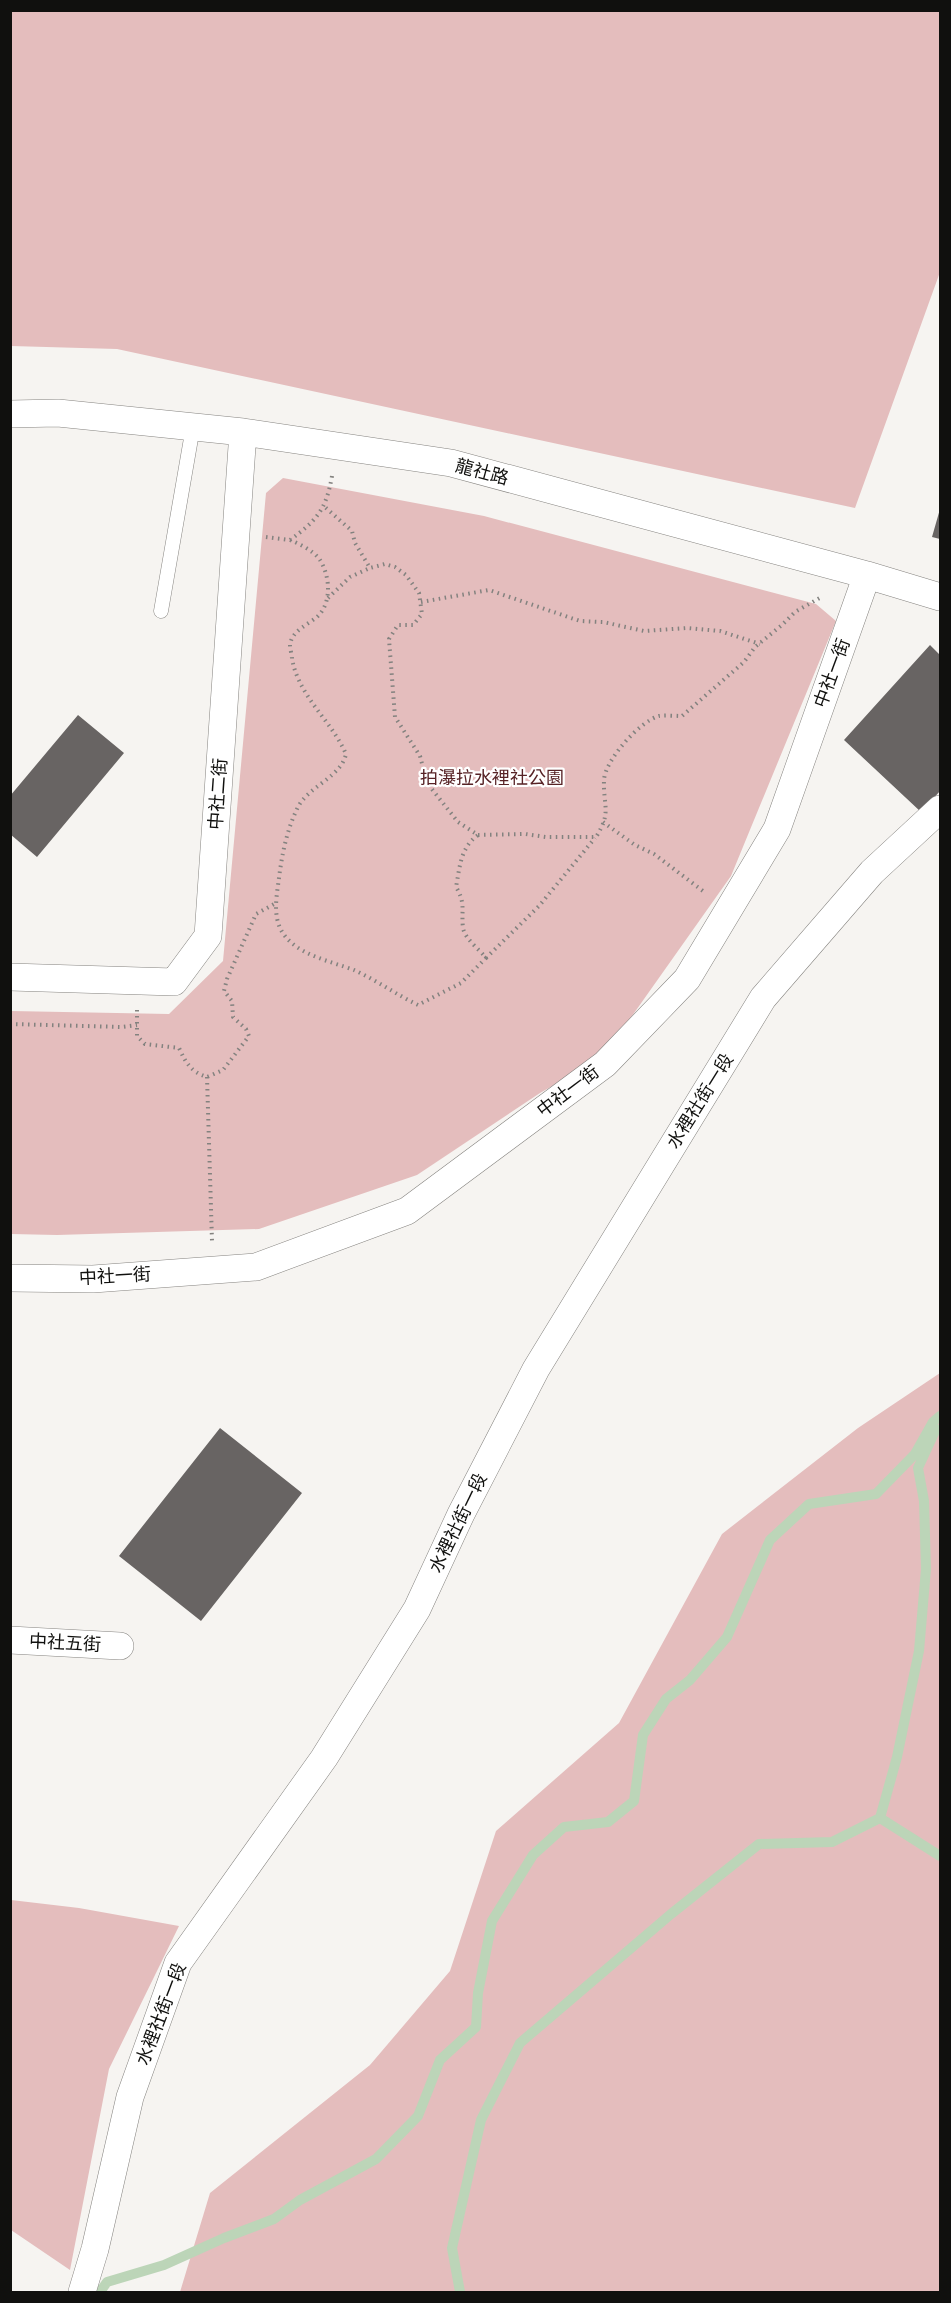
<svg xmlns="http://www.w3.org/2000/svg" width="951" height="2303" font-family="'DejaVu Sans','Noto Sans TC',sans-serif">
  <style>
    .green { fill: #e4bdbd }
    .lines { fill: none; stroke-linecap: round; stroke-linejoin: round }
    .stream { stroke: #bcd5b8; stroke-width: 10 }
    .building { fill: #686463 }
    .lane-casing { stroke: #868480; stroke-width: 15 }
    .street-casing { stroke: #868480; stroke-width: 28 }
    .path { stroke: #83827f; stroke-width: 4; stroke-dasharray: 1.5 4.5; stroke-linecap: butt }
    .lane { stroke: #fff; stroke-width: 14 }
    .street { stroke: #fff; stroke-width: 27 }
    .labels { text-anchor: middle; stroke-width: 4.5; stroke-linejoin: round; paint-order: stroke }
    .street-label { font-size: 18px; fill: #10100e; stroke: #fff }
    .park-label { font-size: 18px; fill: #572326; stroke: #fff }
  </style>
  <rect width="100%" height="100%" fill="#f6f4f1"/>
  <path class="green" d="M11 10 940 11V272L855 508 117 349 11 346Z
    M283 478 484 516 816 604 836 621 731 876 603 1057 540 1093 417 1175 259 1229 57 1235 11 1234V1011L169 1014 223 961 266 493Z
    M940 1373V2292H180L210 2193 370 2065 450 1971 496 1831 619 1723 722 1534 858 1428Z
    M11 1900 79 1908 179 1926 109 2069 70 2270 11 2230Z"/>
  <g class="lines">
    <path class="stream" d="M880 1818 940 1856
      M100 2292 107 2282 164 2265 224 2238 274 2219 300 2200 376 2159 418 2116 440 2060 476 2027 478 1993 492 1921 533 1855 564 1827 608 1822 634 1801 643 1735 666 1699 690 1680 727 1637 770 1540 809 1504 876 1494 915 1454 933 1422 940 1416
      M460 2292 452 2248 481 2120 520 2043 671 1914 759 1844 832 1842 880 1818 897 1757 919 1651 926 1569 924 1501 918 1468 936 1429"/>
  </g>
  <path class="building" d="M940 509V539L932 537Z
    M930 645 940 655V791L921 812 844 740Z
    M78 715 124 753 37 857 10 834V796Z
    M220 1428 302 1493 201 1621 119 1556Z"/>
  <g class="lines">
    <defs>
      <path id="lane" d="M161 611 193 427"/>
      <path id="street" d="M10 414 58 413 243 432 451 463 867 575 940 597
        M10 977 174 982 208 936 243 432
        M10 1278 93 1279 256 1267 407 1211 605 1064 687 979 777 829 867 575
        M10 1640 120 1646
        M82 2292 95 2249 130 2097 178 1963 324 1758 417 1609 461 1514 536 1369 763 998 872 872 940 809"/>
    </defs>
    <use href="#lane" class="lane-casing"/>
    <use href="#street" class="street-casing"/>
    <path class="path" d="M266 537 290 540C317 520 326 510 332 476
      M290 540C300 544 314 551 320 560 330 576 332 602 318 616 308 625 292 630 290 645 290 649 292 655 292 659 299 697 331 720 346 754 341 777 309 786 298 807 287 829 282 854 279 878 277 894 273 912 280 928 292 954 330 961 354 970 376 980 397 995 418 1005L461 983 486 958C479 949 465 939 463 928 461 911 466 903 456 887 460 867 460 848 478 835L458 822 427 783 420 756 395 717 389 639 398 625H413L422 614 419 593 406 575 395 567 385 564 370 568 355 543 352 531 325 507
      M328 598 350 577 370 568
      M421 602 489 590 580 621 603 622 644 631 687 628 720 631 760 644
      M603 822 635 845 654 854 703 891
      M478 835 525 834 546 837H596C612 812 603 806 604 780 605 760 640 721 659 716 666 715 675 716 682 716L744 662 755 647 782 625 795 612 823 596
      M486 958 539 906 595 838
      M137 1010V1036L145 1044 179 1048C186 1063 191 1072 207 1077L223 1070 249 1036 246 1029 233 1017 232 1001 224 991 227 979 256 914 276 903
      M10 1024 122 1027 137 1025
      M207 1077 212 1241"/>
    <use href="#lane" class="lane"/>
    <use href="#street" class="street"/>
  </g>
  <g class="labels">
    <g class="street-label">
      <text transform="translate(482 472) rotate(15)" y="6">龍社路</text>
      <text transform="translate(832 673) rotate(-70)" y="6">中社一街</text>
      <text transform="translate(218 794) rotate(-86)" y="6">中社二街</text>
      <text transform="translate(568 1091) rotate(-37)" y="6">中社一街</text>
      <text transform="translate(700 1101) rotate(-58)" y="6">水裡社街一段</text>
      <text transform="translate(115 1276) rotate(-3)" y="6">中社一街</text>
      <text transform="translate(458 1523) rotate(-64)" y="6">水裡社街一段</text>
      <text transform="translate(65 1643) rotate(3)" y="6">中社五街</text>
      <text transform="translate(161 2014) rotate(-69)" y="6">水裡社街一段</text>
    </g>
    <g class="park-label">
      <text x="492" y="784">拍瀑拉水裡社公園</text>
    </g>
  </g>
  <rect width="951" height="2303" fill="none" stroke="#10100e" stroke-width="24"/>
</svg>
